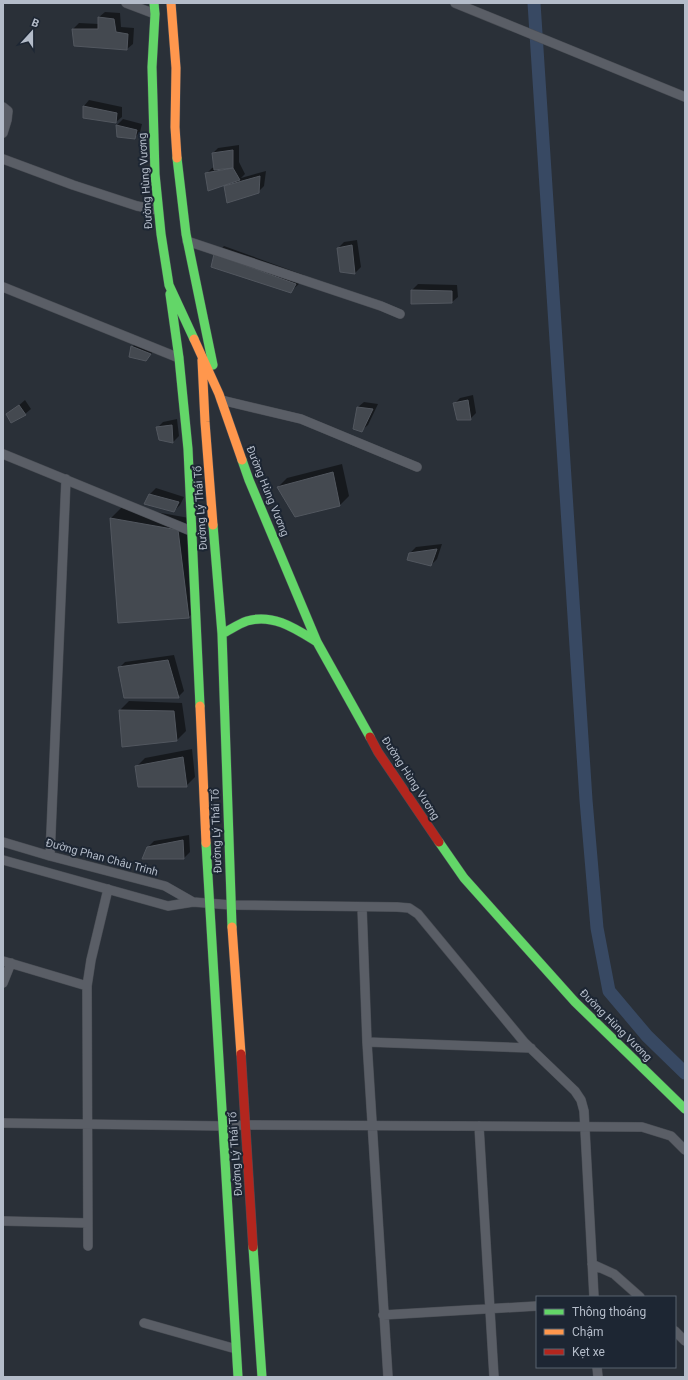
<svg xmlns="http://www.w3.org/2000/svg" width="688" height="1380" font-family="Roboto,sans-serif">
  <style>
    .shadow { fill: #0007 }
    .lines { fill: none; stroke-linecap: round; stroke-linejoin: round }
    .canal { stroke: #384963; stroke-width: 13 }
    .building { fill: #444950; stroke: #52575f }
    .street-casing { stroke: #484c53; stroke-width: 10 }
    .fast-casing { stroke: #484c55; stroke-width: 10 }
    .slow-casing { stroke: #484c55; stroke-width: 10 }
    .jam-casing { stroke: #484c55; stroke-width: 10 }
    .street { stroke: #5a5e66; stroke-width: 9 }
    .fast { stroke: #63d668; stroke-width: 9 }
    .slow { stroke: #ff974d; stroke-width: 9 }
    .jam { stroke: #b3261e; stroke-width: 9 }
    .labels { text-anchor: middle; stroke-width: 4; stroke-linejoin: round; paint-order: stroke }
    .street-label { font-size: 11px; fill: #b4bcc9; stroke: #1d2633 }
  </style>
  <rect width="100%" height="100%" fill="#2a3038"/>
  <path class="shadow" d="M105 12 120 13 121 27 134 28 133 44 127 49 73 29 79 23 99 24V17Z
    M89 100 122 107V117L116 122 84 117V106Z
    M123 119 142 124 140 132 134 138 118 136 117 125Z
    M239 145V162L245 174 241 178 266 171 264 186 258 192 225 187 229 183 206 174 212 168 215 167 213 153 218 148Z
    M357 240 361 267 355 273 341 271 338 248 344 242Z
    M224 246 304 275 300 283 290 292 215 255Z
    M418 284 457 285 458 297 452 302 412 290Z
    M138 341 156 348 146 360 132 347Z
    M473 395 476 413 470 419 454 404 460 398Z
    M25 400 31 409 25 414 8 415Z
    M364 402 378 404 368 425 362 430 358 407Z
    M177 419 179 436 173 442 160 439 157 428 163 422Z
    M342 464 349 496 340 505 278 487 287 478Z
    M156 488 184 497 180 505 174 511 146 503 150 494Z
    M123 506 189 518 200 605 189 617 119 622 111 518Z
    M442 544 437 559 431 565 410 553 416 547Z
    M174 655 184 691 178 697 120 667 125 662Z
    M129 701 182 703 186 731 177 740 123 746 120 710Z
    M192 749 195 777 186 786 136 767 145 758Z
    M189 835 190 852 184 858 148 847 154 841Z"/>
  <g class="lines">
    <path class="canal" d="M534 3 586 800 597 928 609 991 647 1036 685 1073"/>
  </g>
  <path class="building" d="M98 17 114 19 116 32 128 34 127 50 74 46 72 29H98Z
    M83 106 117 113 116 123 83 118Z
    M116 125 137 130 135 139 117 137Z
    M233 150V168L214 170 212 153Z
    M233 168 240 180 208 191 205 173Z
    M260 176 259 193 227 203 224 186Z
    M352 245 355 274 340 272 337 248Z
    M214 254 296 284 291 293 211 267Z
    M411 290 452 291V303L411 304Z
    M131 346 151 354 146 361 129 357Z
    M468 400 471 420H457L453 403Z
    M19 405 26 415 11 423 6 414Z
    M357 407 373 409 362 432 353 429Z
    M172 425 173 443 159 440 156 427Z
    M333 472 340 506 295 517 277 487Z
    M149 494 179 502 174 512 144 504Z
    M110 518 178 530 189 618 118 623Z
    M437 549 431 566 407 560 409 553Z
    M168 660 179 698H124L118 667Z
    M119 710 174 711 177 741 122 747Z
    M183 757 187 787H138L135 766Z
    M183 840 184 859H142L147 847Z"/>
  <g class="lines">
    <defs>
      <path id="street" d="M126 3 155 14
        M455 3 685 97
        M3 107 8 111 7 120 3 133
        M3 159 73 185 137 206 158 210
        M187 241 381 306 400 314
        M3 287 179 358
        M221 400 301 419 417 467
        M3 454 191 531
        M3 842 50 856 165 886 193 902
        M50 856 66 479
        M3 860 168 906 193 902 231 905 397 907 409 908 418 914 524 1042 575 1091 581 1100 584 1111 594 1297
        M362 907 367 1042 388 1377
        M3 961 87 986
        M3 983 11 963
        M367 1042 531 1048
        M3 1123 224 1126 245 1125 642 1127 671 1136 685 1150
        M479 1126 494 1377
        M3 1221 88 1223
        M88 1246 87 986 91 960 108 889
        M592 1264 614 1274 640 1297
        M383 1315 537 1306
        M144 1323 236 1349
        M675 1331 685 1341
        M597 1367 598 1377"/>
      <path id="fast" d="M154 3 155 14 152 67 155 174 161 234 169 285 194 339
        M177 158 186 234 213 365
        M170 294 179 358 188 449 200 706
        M242 460 249 480 317 642 370 737
        M213 525 222 634 232 927
        M222 634C230 630 238 624 247 621 273 613 296 629 317 642
        M439 842 464 878 575 1002 685 1109
        M206 843 238 1377
        M253 1247 262 1377"/>
      <path id="slow" d="M171 3 176 68 175 127 177 158
        M194 339 219 394 242 460
        M202 360 205 422 213 525
        M200 706 206 843
        M232 927 241 1054"/>
      <path id="jam" d="M370 737 378 752 439 842
        M241 1054 253 1247"/>
    </defs>
    <use href="#street" class="street-casing"/>
    <use href="#fast" class="fast-casing"/>
    <use href="#slow" class="slow-casing"/>
    <use href="#jam" class="jam-casing"/>
    <use href="#street" class="street"/>
    <use href="#fast" class="fast"/>
    <use href="#slow" class="slow"/>
    <use href="#jam" class="jam"/>
  </g>
  <g class="labels">
    <g class="street-label">
      <text transform="translate(145 181) rotate(-94)" y="4">Đường Hùng Vương</text>
      <text transform="translate(268 491) rotate(68)" y="4">Đường Hùng Vương</text>
      <text transform="translate(200 508) rotate(-94)" y="4">Đường Lý Thái Tổ</text>
      <text transform="translate(411 778) rotate(57)" y="4">Đường Hùng Vương</text>
      <text transform="translate(216 831) rotate(-92)" y="4">Đường Lý Thái Tổ</text>
      <text transform="translate(102 857) rotate(15)" y="4">Đường Phan Châu Trinh</text>
      <text transform="translate(616 1025) rotate(45)" y="4">Đường Hùng Vương</text>
      <text transform="translate(235 1154) rotate(-94)" y="4">Đường Lý Thái Tổ</text>
    </g>
  </g>
  <rect width="688" height="1380" fill="none" stroke="#b4bcc9" stroke-width="8"/>
  <rect x="536" y="1296" width="140" height="72" fill="#1d2633" stroke="#59626f"/>
  <rect x="544" y="1309" width="20" height="6" fill="#63d668" stroke="#59626f"/>
  <text x="572" y="1316" font-size="12" fill="#b4bcc9">Thông thoáng</text>
  <rect x="544" y="1329" width="20" height="6" fill="#ff974d" stroke="#59626f"/>
  <text x="572" y="1336" font-size="12" fill="#b4bcc9">Chậm</text>
  <rect x="544" y="1349" width="20" height="6" fill="#b3261e" stroke="#59626f"/>
  <text x="572" y="1356" font-size="12" fill="#b4bcc9">Kẹt xe</text>
  <g transform="translate(32 32) rotate(21)" stroke="#1d2633" stroke-width="3" paint-order="stroke">
  <path d="M0-3L7 15L0 10L-7 15Z" fill="#b4bcc9"/>
  <text y="-6" font-size="11" font-weight="bold" text-anchor="middle" fill="#b4bcc9">B</text>
  </g>
</svg>
